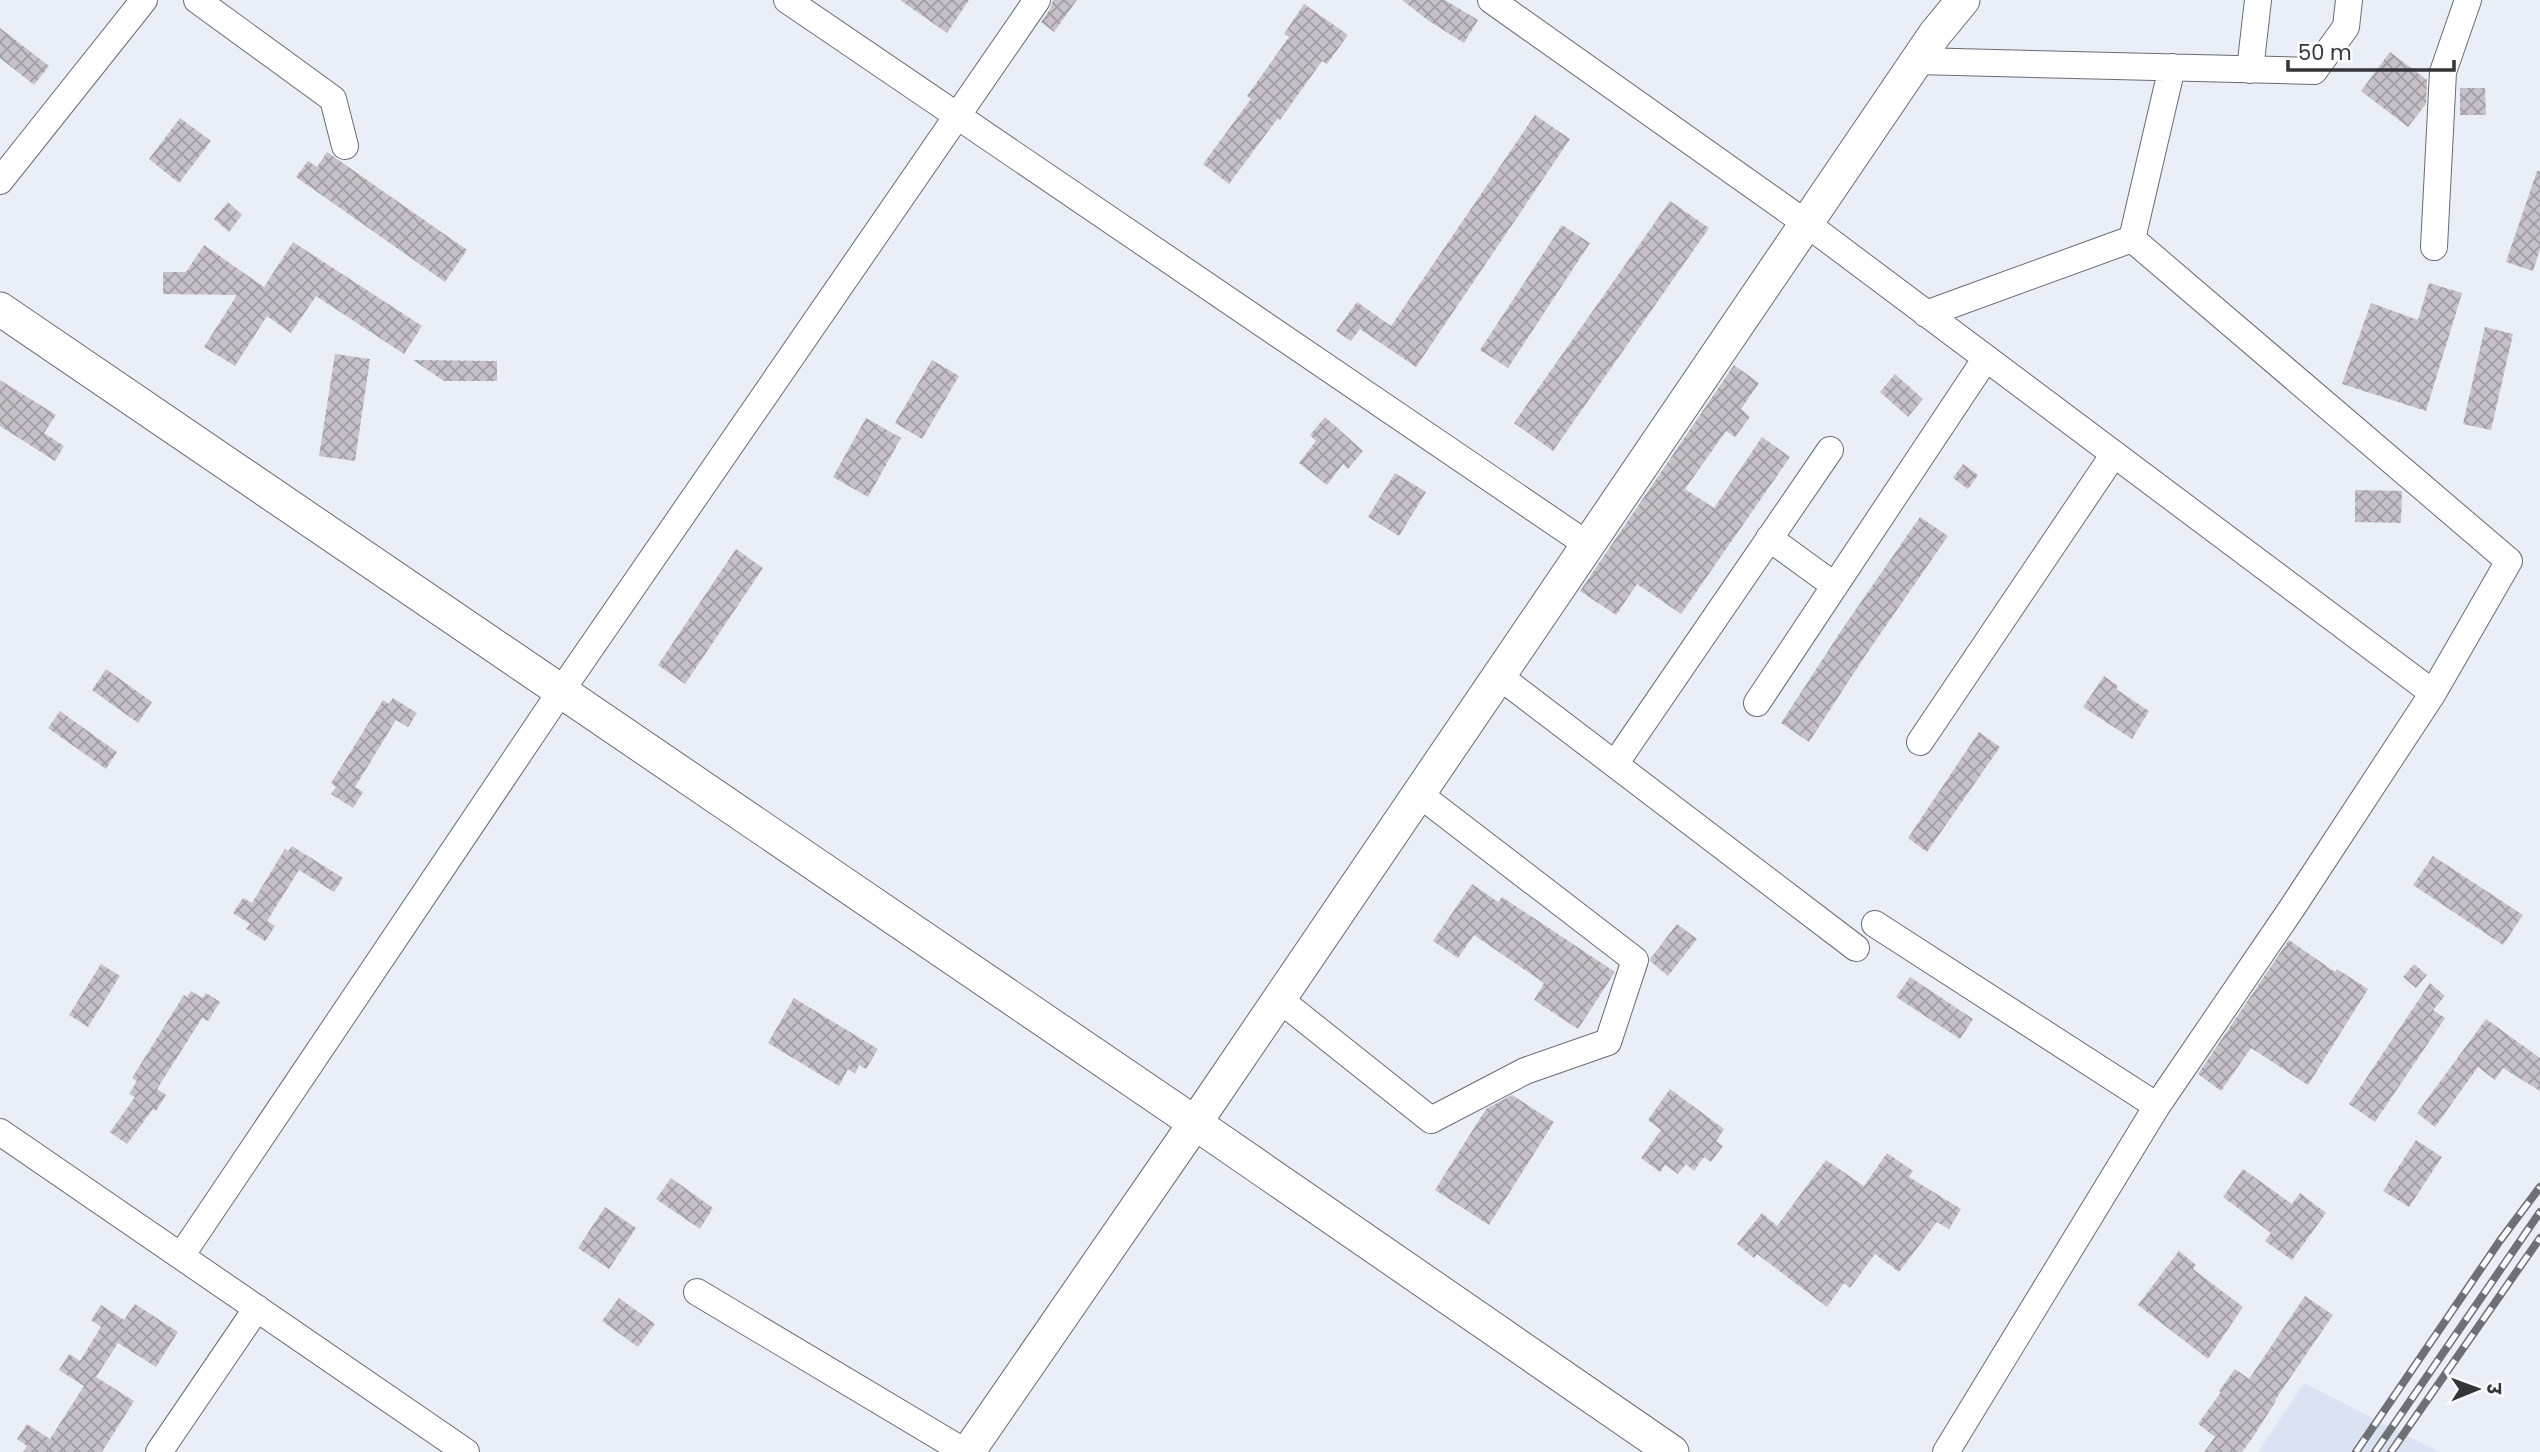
<svg xmlns="http://www.w3.org/2000/svg" width="2540" height="1452" font-family="Poppins,'Noto Sans Devanagari',sans-serif">
  <style>
    .built { fill: #dbe2f1 }
    .building { fill: url(#building-cross-hatch) }
    .lines { fill: none; stroke-linecap: round; stroke-linejoin: round }
    .minor-casing { stroke: #686c73; stroke-width: 28 }
    .tertiary-casing { stroke: #686c73; stroke-width: 35 }
    .minor { stroke: #fff; stroke-width: 26 }
    .tertiary { stroke: #fff; stroke-width: 33 }
    .rail-casing { stroke: #6d7075; stroke-width: 8 }
    .rail { stroke: #fafcff; stroke-width: 5; stroke-dasharray: 16; stroke-linecap: butt }
  </style>
  <defs>
    <pattern id="building-cross-hatch" width="8" height="8" patternUnits="userSpaceOnUse" patternTransform="scale(1.75)"><rect width="8" height="8" fill="#c6c0c8"/><path d="M0 0l8 8M0 8l8-8" fill="none" stroke="#a19da3"/></pattern>
  </defs>
  <rect width="100%" height="100%" fill="#eaeff7"/>
  <path class="built" d="M2304 1383 2439 1452H2258Z"/>
  <path class="building" d="M900 0H969L947 33Z
    M1053 0H1077L1054 32 1041 22 1050 9Z
    M1402 0H1445L1478 20 1464 43 1429 21Z
    M1304 4 1348 35 1327 64 1322 61 1280 120 1278 118 1229 184 1203 164 1251 99 1247 96 1289 37 1284 34Z
    M0 28 49 66 34 85 0 58Z
    M2390 52 2427 80 2426 104 2408 127 2361 91Z
    M2460 88H2485L2486 115H2460Z
    M1535 115 1570 139 1416 367 1360 329 1351 341 1336 331 1357 302 1391 326Z
    M180 118 211 141 179 183 149 159Z
    M327 152 467 250 445 282 296 177 308 161 317 167Z
    M2537 171H2540V249L2533 271 2506 262Z
    M1670 201 1709 228 1553 451 1514 423Z
    M228 202 242 215 229 232 214 219Z
    M1562 225 1590 243 1508 368 1480 350Z
    M293 242 422 326 404 354 316 296 291 333 267 316 235 366 204 347 237 295 163 294V272H186L204 245 264 287Z
    M2429 283 2462 293 2426 411 2342 384 2371 303 2418 320Z
    M2485 327 2513 334 2491 430 2463 424Z
    M335 354 370 359 355 461 319 456Z
    M413 360 497 361V381H444Z
    M932 360 959 376 922 439 895 423Z
    M1734 365 1759 383 1741 409 1750 417 1735 437 1726 431 1685 489 1714 508 1762 437 1790 457 1681 614 1637 584 1616 615 1580 591Z
    M1895 374 1923 399 1908 417 1880 392Z
    M0 380 56 415 44 433 64 446 55 461 0 426Z
    M1325 417 1363 451 1348 469 1343 464 1327 485 1299 463 1316 441 1310 435Z
    M866 418 901 438 868 497 833 477Z
    M1963 464 1978 475 1968 489 1953 478Z
    M1395 473 1426 492 1399 536 1368 517Z
    M2355 490 2402 491 2401 523 2355 522Z
    M1920 517 1948 536 1865 656 1809 742 1781 723 1845 625Z
    M736 549 763 568 685 684 658 665Z
    M106 669 152 702 138 723 92 690Z
    M2104 676 2118 686 2116 689 2149 711 2132 739 2083 707Z
    M393 698 417 713 408 727 396 720 355 787 363 792 353 808 331 794 336 787 331 783 383 700 389 704Z
    M60 711 117 752 106 769 48 728Z
    M1979 732 2000 747 1927 852 1908 838Z
    M292 846 343 878 334 892 299 870 267 921 275 926 265 941 246 929 250 924 233 913 243 898 252 903 285 849 288 851Z
    M2433 856 2523 915 2503 945 2413 885Z
    M1472 884 1498 902 1502 897 1615 972 1578 1029 1534 1000 1544 983 1474 935 1458 958 1433 941Z
    M1677 924 1697 939 1668 976 1650 961V959Z
    M2289 940 2335 972 2337 969 2368 989 2308 1085 2251 1048 2221 1091 2198 1074Z
    M101 964 120 976 88 1027 69 1015Z
    M2414 964 2427 975 2416 988 2403 977Z
    M1910 977 1973 1019 1960 1039 1896 997Z
    M2430 983 2445 996 2433 1010 2445 1018 2375 1122 2349 1104Z
    M191 991 202 998 206 993 220 1002 208 1021 202 1018 157 1089 166 1095 156 1111 153 1109 127 1144 110 1132 135 1097 129 1094 137 1081 132 1078 184 995 187 997Z
    M794 998 878 1049 866 1069 859 1065 855 1074 848 1069 839 1086 768 1043Z
    M2486 1019 2540 1058V1091L2503 1068 2495 1080 2478 1067 2435 1127 2417 1113Z
    M1670 1089 1724 1129 1716 1141 1723 1146 1711 1162 1704 1157 1694 1171 1686 1164 1678 1174 1665 1165 1660 1172 1641 1158 1661 1130 1648 1120Z
    M1512 1095 1554 1122 1489 1225 1435 1190 1486 1109Z
    M2416 1140 2442 1157 2409 1207 2383 1191Z
    M1887 1153 1913 1171 1909 1177 1961 1209 1949 1229 1937 1222 1899 1272 1875 1254 1850 1288 1844 1283 1827 1307 1757 1254 1754 1258 1737 1244 1762 1213 1777 1226 1826 1160 1864 1186Z
    M2243 1169 2292 1204 2300 1193 2326 1213 2292 1260 2265 1241 2271 1233 2223 1197Z
    M671 1178 713 1208 700 1229 656 1199Z
    M605 1207 636 1228 609 1269 578 1248Z
    M2179 1251 2196 1265 2193 1269 2243 1307 2208 1359 2138 1305Z
    M2305 1296 2333 1315 2275 1400 2276 1401 2251 1440 2242 1452H2204L2215 1437 2198 1424 2221 1392 2219 1391 2235 1369 2249 1379Z
    M619 1298 655 1324 638 1347 602 1321Z
    M135 1304 178 1332 156 1367 118 1343 96 1377 134 1401 102 1452H23L27 1446 17 1439 27 1424 50 1439 84 1386 59 1370 69 1354 80 1361 101 1327 91 1320 101 1305 124 1320Z"/>
  <g class="lines">
    <defs>
      <path id="minor" d="M197 0 333 99 345 146
        M787 0 1588 545
        M1491 0 1807 224 2433 693
        M1917 61 2314 71 2346 27 2349 0
        M2250 70 2258 0
        M0 181 144 0
        M2434 247 2443 72 2468 0
        M1926 314 2132 239 2172 67
        M1769 538 1835 586
        M1499 676 1856 948
        M1757 703 1986 358
        M1920 742 2114 454
        M1615 764 1830 450
        M1875 924 2157 1106
        M1279 999 1431 1120 1525 1071 1608 1042 1635 960 1419 794
        M0 1132 466 1452
        M181 1256 561 691 1037 0
        M697 1292 965 1452
        M159 1452 257 1308
        M1946 1452 2157 1106 2292 908 2433 693 2509 561 2132 239"/>
      <path id="tertiary" d="M0 309 1195 1123 1672 1452
        M968 1452 1195 1123 1935 34 1963 0"/>
    </defs>
    <use href="#minor" class="minor-casing"/>
    <use href="#tertiary" class="tertiary-casing"/>
    <use href="#minor" class="minor"/>
    <use href="#tertiary" class="tertiary"/>
    <defs>
      <path id="rail" d="M2356 1452 2499 1242 2540 1187
        M2375 1452 2540 1212
        M2391 1452 2540 1238"/>
    </defs>
    <use href="#rail" class="rail-casing"/>
    <use href="#rail" class="rail"/>
  </g>
  <g transform="translate(2477 1389) rotate(89)" stroke="#fafcff" stroke-width="5" paint-order="stroke">
  <path d="M0-5L12 26L0 18L-12 26Z" fill="#333538"/>
  <text y="-10" font-size="19" font-weight="bold" text-anchor="middle" fill="#333538">उ</text>
  </g>
  <path d="M2288 60v10h166v-10" fill="none" stroke="#333538" stroke-width="3.5"/>
  <text x="2298" y="60" font-size="21" fill="#333538" stroke="#fafcff" stroke-width="5" paint-order="stroke">50 m</text>
</svg>
